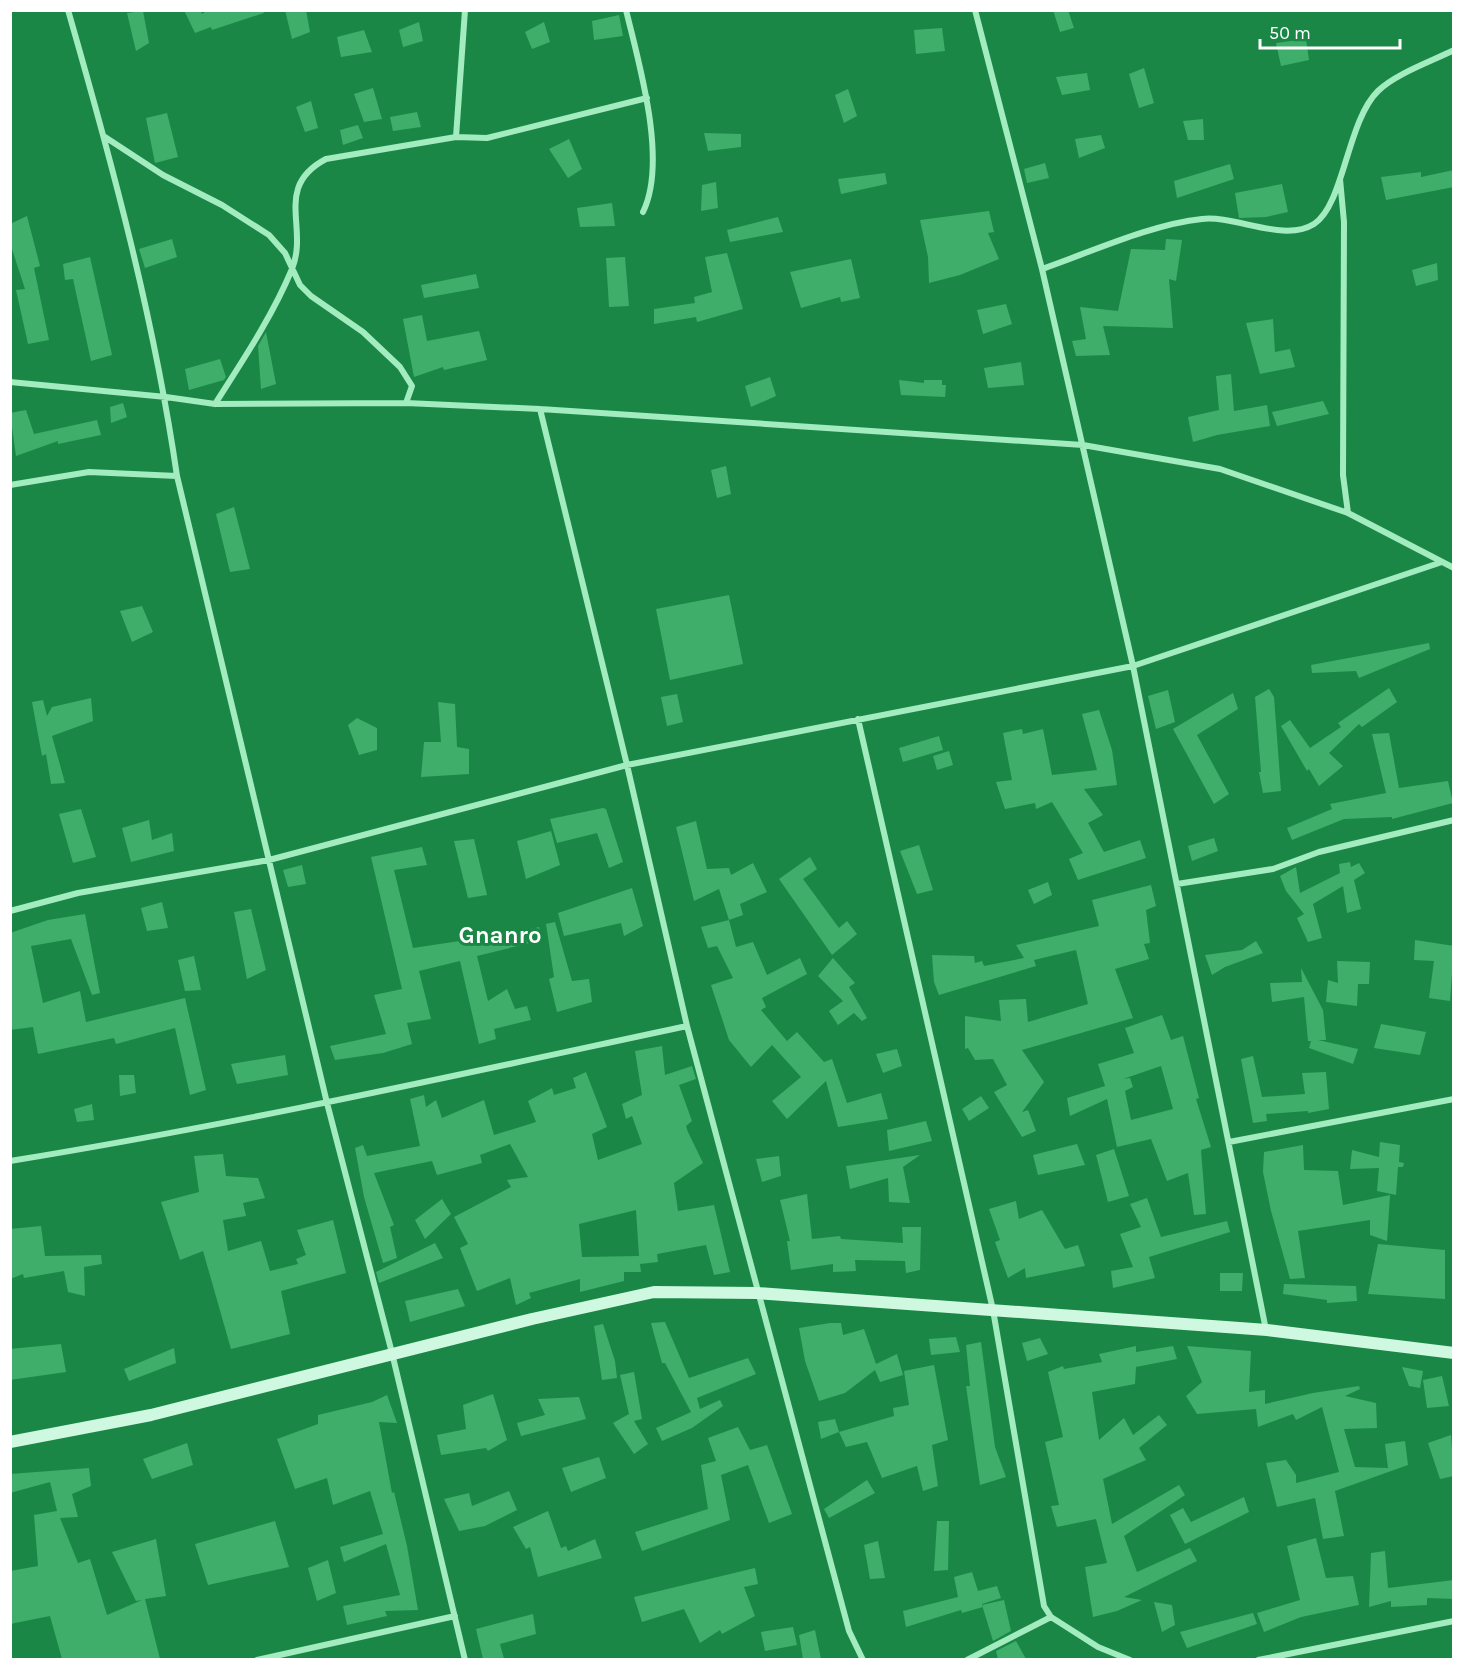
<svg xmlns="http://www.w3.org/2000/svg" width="1464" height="1670" font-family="Karla,sans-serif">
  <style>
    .building { fill: #3eae6a; fill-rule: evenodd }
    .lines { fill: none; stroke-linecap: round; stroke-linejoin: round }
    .street { stroke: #a2ecbf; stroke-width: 6 }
    .secondary { stroke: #cef9e0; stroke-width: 12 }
    .labels { text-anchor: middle; stroke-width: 6; stroke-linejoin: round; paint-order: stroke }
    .district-label { font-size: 24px; font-weight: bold; fill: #fff; stroke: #1a8746 }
  </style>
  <rect width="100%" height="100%" fill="#1a8746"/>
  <path class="building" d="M184 10H200L202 14 208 10H263L264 13 212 30 211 27 195 33Z
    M285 10H306L310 32 292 39Z
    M1053 10H1068L1074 28 1060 32Z
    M143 11 149 43 136 51 127 13Z
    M619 15 623 36 594 40 592 21Z
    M419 22 423 41 403 47 399 30Z
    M544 22 550 42 532 49 525 32Z
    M942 28 945 51 916 54 914 30Z
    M364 30 372 52 341 57 337 37Z
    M1306 39 1309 60 1281 66 1276 43Z
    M1144 68 1154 103 1139 108 1129 74Z
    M1087 73 1090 90 1062 95 1056 77Z
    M373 88 382 119 364 122 354 94Z
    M848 89 857 116 844 123 835 95Z
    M311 101 318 128 305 132 296 107Z
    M417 112 421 127 393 131 390 117Z
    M167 113 178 157 155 163 146 118Z
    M1203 119 1204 140H1188L1183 121Z
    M358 125 363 138 343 145 340 130Z
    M704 133 741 134V147L708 151Z
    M1101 135 1105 148 1079 158 1075 139Z
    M569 139 582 169 568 178 549 149Z
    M1045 163 1049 178 1027 183 1024 169Z
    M1230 164 1234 179 1177 198 1174 181Z
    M1454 170V187L1386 200 1381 177 1421 172V177Z
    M885 173 887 184 841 194 838 179Z
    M716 182 718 208 701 211 702 185Z
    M1282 184 1288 212 1266 217 1239 218 1235 193Z
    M612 203 615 226 580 227 577 208Z
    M989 211 994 232 988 233 999 259 960 275 929 283 928 257 920 220Z
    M27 216 40 266 34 268 49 340 28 344 16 290 25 289 10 243V224Z
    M778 217 783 232 730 242 727 230Z
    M172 239 177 257 145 268 139 249Z
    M1166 239 1182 240 1176 281 1169 279 1173 328 1103 326 1110 355 1076 356 1072 341 1086 339 1080 307 1118 311 1131 249 1165 250Z
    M727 253 743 309 697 322 696 317 654 324V309L695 303 694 297 712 292 705 257Z
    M90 257 112 355 91 361 73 279 65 280 63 264Z
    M625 257 629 306 609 307 606 258Z
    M851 259 860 298 841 302 840 297 801 308 790 272Z
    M1437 263 1438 280 1416 286 1412 270Z
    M476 274 479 288 424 298 421 285Z
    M1006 304 1012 324 983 334 977 310Z
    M422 315 427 341 479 331 487 360 444 370 443 367 414 377 403 319Z
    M1273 319 1275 352 1290 349 1295 367 1260 374 1246 323Z
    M266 332 276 384 261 389 258 346Z
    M220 359 226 377 224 380 189 390 185 369Z
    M1021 362 1024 385 988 388 984 368Z
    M1231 374 1234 411 1267 405 1270 426 1217 435 1193 442 1188 417 1219 410 1216 376Z
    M770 377 776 396 751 407 745 386Z
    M899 380 924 383V380H942V385H946L945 397 901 395Z
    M1323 401 1329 414 1277 426 1272 412Z
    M123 403 127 417 111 423 110 407Z
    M26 410 34 434 97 420 101 435 58 444V441L16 456 10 413Z
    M726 466 731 494 717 498 711 470Z
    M234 507 250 569 230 572 216 514Z
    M729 595 743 664 670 680 656 609Z
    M142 606 153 632 132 642 120 611Z
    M1429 643 1430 649 1359 678 1356 671 1312 673 1311 665Z
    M1389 688 1397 702 1362 727 1359 724 1329 753 1343 766 1319 786 1309 769 1307 771 1281 726 1290 720 1310 748 1341 727 1338 723Z
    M1269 689 1274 697 1281 791 1263 793 1259 772H1261L1255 697Z
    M1168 690 1175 722 1156 729 1148 696Z
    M1233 693 1238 709 1197 735 1229 794 1214 804 1173 729Z
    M677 694 683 722 667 726 661 697Z
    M91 698 93 721 52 736 65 783 51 784 46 754 42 756 32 702 43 700 47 716 52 707Z
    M438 702 455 704 457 747 469 749V774L421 777 424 742H441Z
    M1099 710 1112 750 1117 785 1084 789 1103 815 1088 823 1104 852 1140 840 1146 858 1078 880 1069 859 1083 853 1052 802 1036 809 1035 803 1005 809 996 782 1012 780 1003 733 1022 729 1023 734 1043 729 1052 775 1097 770 1082 714Z
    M357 718 377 728V750L359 755 348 725Z
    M1389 733 1399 788 1448 781 1453 803 1392 819V817L1344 819 1292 840 1287 828 1332 809 1330 804 1386 793 1372 734Z
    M939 736 943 750 903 762 899 748Z
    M949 751 953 765 937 770 933 756Z
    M603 808 606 809 623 862 609 868 597 833 557 843 550 819Z
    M81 809 96 857 73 863 59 814Z
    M149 820 152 840 172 833 174 851 131 862 122 828Z
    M696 821 707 869 729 868 731 875 753 863 767 892 740 904 743 915 729 920 719 889 694 901 676 827Z
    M551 831 560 865 526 879 517 841Z
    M1214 838 1218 851 1192 861 1188 846Z
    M474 839 487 895 468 898 454 841Z
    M919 845 933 890 917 894 900 851Z
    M422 847 427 865 394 870 413 948 473 939 474 942 539 927 542 940 477 956 488 1001 507 989 515 1009 527 1006 531 1020 494 1029 496 1039 479 1044 460 961 419 971 431 1019 407 1023 412 1044 383 1053 335 1060 330 1046 386 1034 374 995 402 989 371 857Z
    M810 857 817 869 803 879 839 928 847 921 857 934 832 955 779 879Z
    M1350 862 1351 867 1359 863 1365 873 1354 880 1361 909 1347 913 1343 886 1313 904 1322 938 1308 942 1297 918 1304 914 1286 891 1280 876 1296 867 1300 893 1340 873 1339 864Z
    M302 865 306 884 288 887 283 870Z
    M1048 882 1052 895 1034 904 1028 890Z
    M1151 885 1156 906 1146 910 1150 943 1144 944 1149 959 1115 969 1133 1018 1022 1050 1044 1082 1022 1112 1028 1110 1036 1131 1022 1137 994 1092 1007 1085 993 1059 975 1060 968 1048 965 1049V1016L1001 1021 999 1000 1026 999 1028 1022 1088 1004 1076 950 1034 960 1036 966 939 995 934 982 932 955 974 956 975 963 982 961 984 966 1024 958 1016 945 1099 926 1092 900Z
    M632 888 643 926 624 936 621 923 564 936 558 913Z
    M162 902 168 928 147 931 141 908Z
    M251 909 266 970 247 979 234 912Z
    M85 914 100 993 92 995 71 939 31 946 43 1003 80 991 86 1022 185 998 206 1090 190 1095 175 1028 116 1044 114 1038 38 1054 33 1027 10 1030V933L48 920Z
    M729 920 736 947 753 942 767 975 800 958 807 974 762 998 766 1007 761 1010 787 1041 797 1032 824 1062 832 1059 847 1103 881 1093 888 1119 838 1127 826 1081 787 1119 772 1101 801 1077 772 1045 751 1067 729 1040 711 985 733 978 717 946 708 948 701 927Z
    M555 922 572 981 589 979 592 1002 557 1012 549 979 554 977 546 924Z
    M1415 940 1454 946 1450 1001 1429 998 1434 961 1414 960Z
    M1256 941 1263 953 1225 967 1212 975 1205 955 1242 950Z
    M194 956 201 990 185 991 178 960Z
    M833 958 855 983 849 987 867 1018 862 1021 854 1013 838 1025 829 1011 843 1001 818 976Z
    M1337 961 1370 962 1369 984H1358L1357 1006 1326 1002 1328 980 1338 983Z
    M1301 968 1323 1010 1326 1040H1318L1358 1049 1353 1064 1309 1048 1311 1041H1308L1304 997 1272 1002 1270 983 1302 982Z
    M1162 1015 1171 1040 1183 1036 1199 1098 1196 1099 1211 1147 1201 1150 1206 1214 1194 1215 1188 1173 1167 1181 1151 1139 1117 1147 1107 1099 1070 1116 1067 1098 1105 1086 1098 1064 1134 1053 1125 1028ZM1161 1066 1173 1109 1131 1120 1125 1091 1133 1087 1130 1078 1123 1079Z
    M1381 1024 1426 1032 1420 1055 1374 1048Z
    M662 1046 665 1075 692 1066 696 1079 679 1085 692 1121 686 1126 688 1132 703 1163 674 1183 678 1211 714 1205 730 1272 714 1275 706 1245 657 1254 658 1262 640 1264 641 1272H624V1281L580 1292V1279L529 1293 531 1298 516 1305 510 1278 477 1291 460 1248 468 1244 454 1217 511 1187 507 1180 528 1177 510 1144 480 1155 482 1163 437 1175 432 1161 374 1173 394 1225 390 1227 397 1258 383 1263 364 1197 355 1148 363 1145 367 1156 420 1146 410 1099 424 1095 426 1107 436 1100 442 1118 484 1100 494 1135 536 1122 528 1101 552 1088 554 1095 576 1088 573 1078 586 1072 607 1127 592 1134 598 1160 642 1144 632 1116 626 1119 622 1104 642 1095 635 1051ZM636 1210 639 1256 582 1257 579 1224Z
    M897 1049 902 1066 883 1073 876 1054Z
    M285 1055 288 1075 237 1084 231 1064Z
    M1253 1056 1262 1097 1305 1094 1302 1073 1326 1072 1329 1109 1308 1113V1111L1266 1114 1267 1121 1253 1123 1241 1059Z
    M119 1075H134L136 1093 120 1096Z
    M981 1096 989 1108 969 1121 962 1109Z
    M92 1104 94 1120 77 1122 74 1109Z
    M926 1121 932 1141 889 1151 887 1130Z
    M1380 1142 1400 1145 1399 1162 1404 1163 1403 1167H1398L1396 1195 1377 1191 1379 1168 1350 1169 1352 1150 1379 1157Z
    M1077 1144 1085 1165 1038 1175 1033 1155Z
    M1303 1145 1304 1170 1338 1171 1343 1205 1390 1195 1387 1241 1370 1235V1220L1298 1231 1305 1278 1290 1279 1271 1211 1263 1172 1264 1152Z
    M1114 1149 1129 1196 1108 1202 1096 1155Z
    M223 1154 226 1176 258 1178 265 1198 243 1203 246 1216 223 1220 228 1251 261 1241 270 1271 298 1264 296 1259 306 1255 297 1230 333 1220 346 1273 281 1291 290 1334 231 1349 203 1251 180 1260 161 1202 199 1192 194 1156Z
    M920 1155 903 1167 910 1203 889 1202 888 1178 850 1189 846 1166Z
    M779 1156 781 1176 762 1182 756 1159Z
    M807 1194 812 1239 840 1236 841 1239 903 1243 902 1227H921L920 1270 906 1273 905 1261 855 1260 856 1271 833 1272V1264L791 1270 787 1241H790L780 1200Z
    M1147 1198 1161 1237 1227 1221 1230 1232 1149 1257 1155 1278 1113 1288 1111 1271 1133 1267 1120 1234 1141 1227 1130 1204Z
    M442 1199 451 1214 425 1239 415 1220Z
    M1016 1201 1019 1219 1042 1210 1065 1249 1078 1245 1085 1266 1026 1278 1025 1268 1008 1278 995 1242 1000 1240 989 1209Z
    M41 1226 45 1256 101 1255 102 1264 84 1267 85 1296 68 1292 64 1271 24 1278 23 1274 10 1279V1229Z
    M435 1243 443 1258 379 1283 376 1272Z
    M1378 1244 1445 1250V1299L1368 1294Z
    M1220 1273H1243L1242 1291H1220Z
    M1284 1284 1356 1286 1357 1301 1327 1303V1300L1283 1294Z
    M458 1289 465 1306 410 1322 405 1301Z
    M665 1322 689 1378 748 1358 756 1374 697 1398 700 1409 720 1400 723 1406 692 1428 662 1441 656 1428 691 1412 665 1363H662L651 1323Z
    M830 1323H841L843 1335 864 1329 876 1364 897 1354 903 1375 880 1382 875 1370 845 1393 819 1401 805 1361 799 1328Z
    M603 1324 615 1361 617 1378 602 1380 594 1326Z
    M956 1337 960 1352 931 1355 929 1339Z
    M1040 1338 1048 1354 1027 1361 1022 1343Z
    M981 1342 995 1447 1006 1477 980 1485 966 1386H970L966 1345Z
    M61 1344 66 1372 10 1380V1349Z
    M1136 1346V1352L1173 1346 1177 1359 1136 1367 1135 1384 1092 1392 1099 1440 1124 1418 1133 1435 1159 1415 1167 1425 1139 1448 1146 1460 1103 1479 1112 1524 1179 1485 1185 1495 1124 1536 1137 1572 1190 1548 1197 1561 1124 1597 1142 1600 1117 1611 1093 1617 1085 1567 1107 1563 1096 1519 1057 1527 1051 1506 1059 1505 1045 1442 1063 1437 1048 1372 1063 1366 1064 1369 1102 1362 1099 1354Z
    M1187 1346 1251 1351 1249 1392 1265 1390V1404L1313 1393 1359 1386 1360 1389 1345 1396 1376 1403 1377 1428 1344 1429 1355 1467 1388 1468 1385 1444 1405 1441 1408 1465 1335 1491 1344 1536 1323 1539 1315 1498 1277 1507 1266 1463 1286 1460 1296 1475V1483L1339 1472 1322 1407 1296 1420 1293 1414 1258 1427 1256 1409 1197 1414 1186 1396 1202 1382Z
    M174 1348 176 1363 129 1381 124 1369Z
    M934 1365 948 1440 932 1445 938 1486 923 1491 917 1466 882 1478 867 1442 846 1447 839 1432 894 1416 893 1408 909 1405 904 1371Z
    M1402 1367 1423 1371 1420 1388 1409 1386Z
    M634 1372 642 1419 634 1421 648 1444 634 1454 613 1423 629 1414 620 1375Z
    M1442 1376 1449 1406 1427 1408 1423 1380Z
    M493 1394 507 1440 488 1451 486 1448 441 1455 437 1435 466 1429 463 1405Z
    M387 1395 397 1423 379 1422 392 1493 394 1492 407 1546 418 1610 385 1611 387 1616 347 1625 343 1606 400 1595 386 1544 344 1562 340 1547 383 1534 370 1491 333 1505 327 1478 295 1489 277 1439 318 1424V1415L372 1402Z
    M579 1397 586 1419 521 1436 517 1423 545 1415 538 1399Z
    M835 1419 839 1432 821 1439 818 1422Z
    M738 1427 750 1450 767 1445 792 1514 769 1523 748 1465 721 1475 730 1520 642 1551 635 1532 708 1509 701 1465 716 1461 708 1438Z
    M1451 1435 1454 1476 1440 1479 1428 1443Z
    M187 1443 193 1465 152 1479 143 1459Z
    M599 1457 606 1478 571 1492 562 1468Z
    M89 1468 91 1486 72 1494 78 1517 60 1518 78 1563 90 1559 107 1615 142 1600 136 1601 112 1552 156 1539 166 1596 145 1599 160 1659H62L50 1616 10 1624V1571L38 1566 34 1515 57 1511 50 1482 10 1493V1474Z
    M867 1480 875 1493 829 1518 824 1509Z
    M509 1491 517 1510 485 1526 459 1531 444 1499 469 1493 472 1506Z
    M1244 1497 1249 1512 1185 1544 1170 1515 1183 1508 1191 1522Z
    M548 1511 561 1548 566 1546 568 1551 595 1539 602 1558 538 1577 530 1547 526 1549 513 1527Z
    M275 1521 289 1567 208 1585 195 1544Z
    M937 1521H949L948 1570 934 1571Z
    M1316 1538 1326 1578 1353 1576 1359 1605 1301 1617 1264 1632 1257 1613 1300 1600 1287 1546Z
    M878 1541 885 1578 870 1579 864 1545Z
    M1385 1551 1388 1588 1454 1580V1599L1427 1598V1605L1391 1607V1601L1369 1607 1371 1553Z
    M328 1560 336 1593 317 1601 308 1568Z
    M755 1568 758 1584 744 1587 755 1616 722 1634 720 1630 700 1643 684 1609 642 1622 634 1597Z
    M972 1572 978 1591 997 1586 1001 1598 982 1604 983 1607 962 1613 961 1610 906 1627 903 1611 958 1597 954 1577Z
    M1004 1600 1011 1631 993 1641 982 1605Z
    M1154 1602 1172 1605 1175 1625 1162 1632Z
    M1253 1613 1257 1624 1187 1648 1180 1632Z
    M533 1614 536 1634 500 1644 504 1659H483L476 1629Z
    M793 1627 797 1645 765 1651 761 1632Z
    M815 1630 821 1659H803L799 1635Z
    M1016 1641 1026 1659H998L996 1651Z"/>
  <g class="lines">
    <path class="street" d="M68 10C112 163 154 318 177 476L327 1103 392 1353 465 1660
      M626 10C639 64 668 161 643 212
      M975 10 1042 269 1133 666 1266 1330
      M105 137 163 175 222 205 269 235 285 253 300 285 311 296 363 332 400 367 412 386 406 403
      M456 137 465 10
      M1340 179 1344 222 1343 475 1348 513
      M1042 269C1091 252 1152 224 1202 219 1235 215 1284 243 1314 224 1344 205 1347 121 1378 91 1395 74 1432 61 1454 50
      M10 382 166 397 215 404 406 403 540 409 1083 445 1220 469 1348 513 1454 568
      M215 404C243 360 272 317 292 269 309 227 273 187 326 159L456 137 487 138 647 98
      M540 409 627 765 687 1026 849 1631 863 1660
      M10 485 89 472 177 476
      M858 719 993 1310 1044 1606 1051 1617 967 1660
      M1177 884 1273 869 1319 852 1454 820
      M10 911 78 893 269 860 627 765 1133 666 1442 562
      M1229 1142 1454 1099
      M10 1161C238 1124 462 1074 687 1026
      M1051 1617 1098 1647 1130 1660
      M257 1660 455 1616
      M1258 1660 1454 1621"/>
    <path class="secondary" d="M10 1442 151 1415 532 1319 654 1292 757 1293 1267 1330 1454 1353"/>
  </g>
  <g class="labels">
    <g class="district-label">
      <text x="500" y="943">Gnanro</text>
    </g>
  </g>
  <rect width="1464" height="1670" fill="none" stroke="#ffffff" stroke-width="24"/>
  <path d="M1260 39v9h140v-9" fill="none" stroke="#ffffff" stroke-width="3"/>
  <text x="1269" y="39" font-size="18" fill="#ffffff" stroke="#1a8746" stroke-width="4.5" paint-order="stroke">50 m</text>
</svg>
